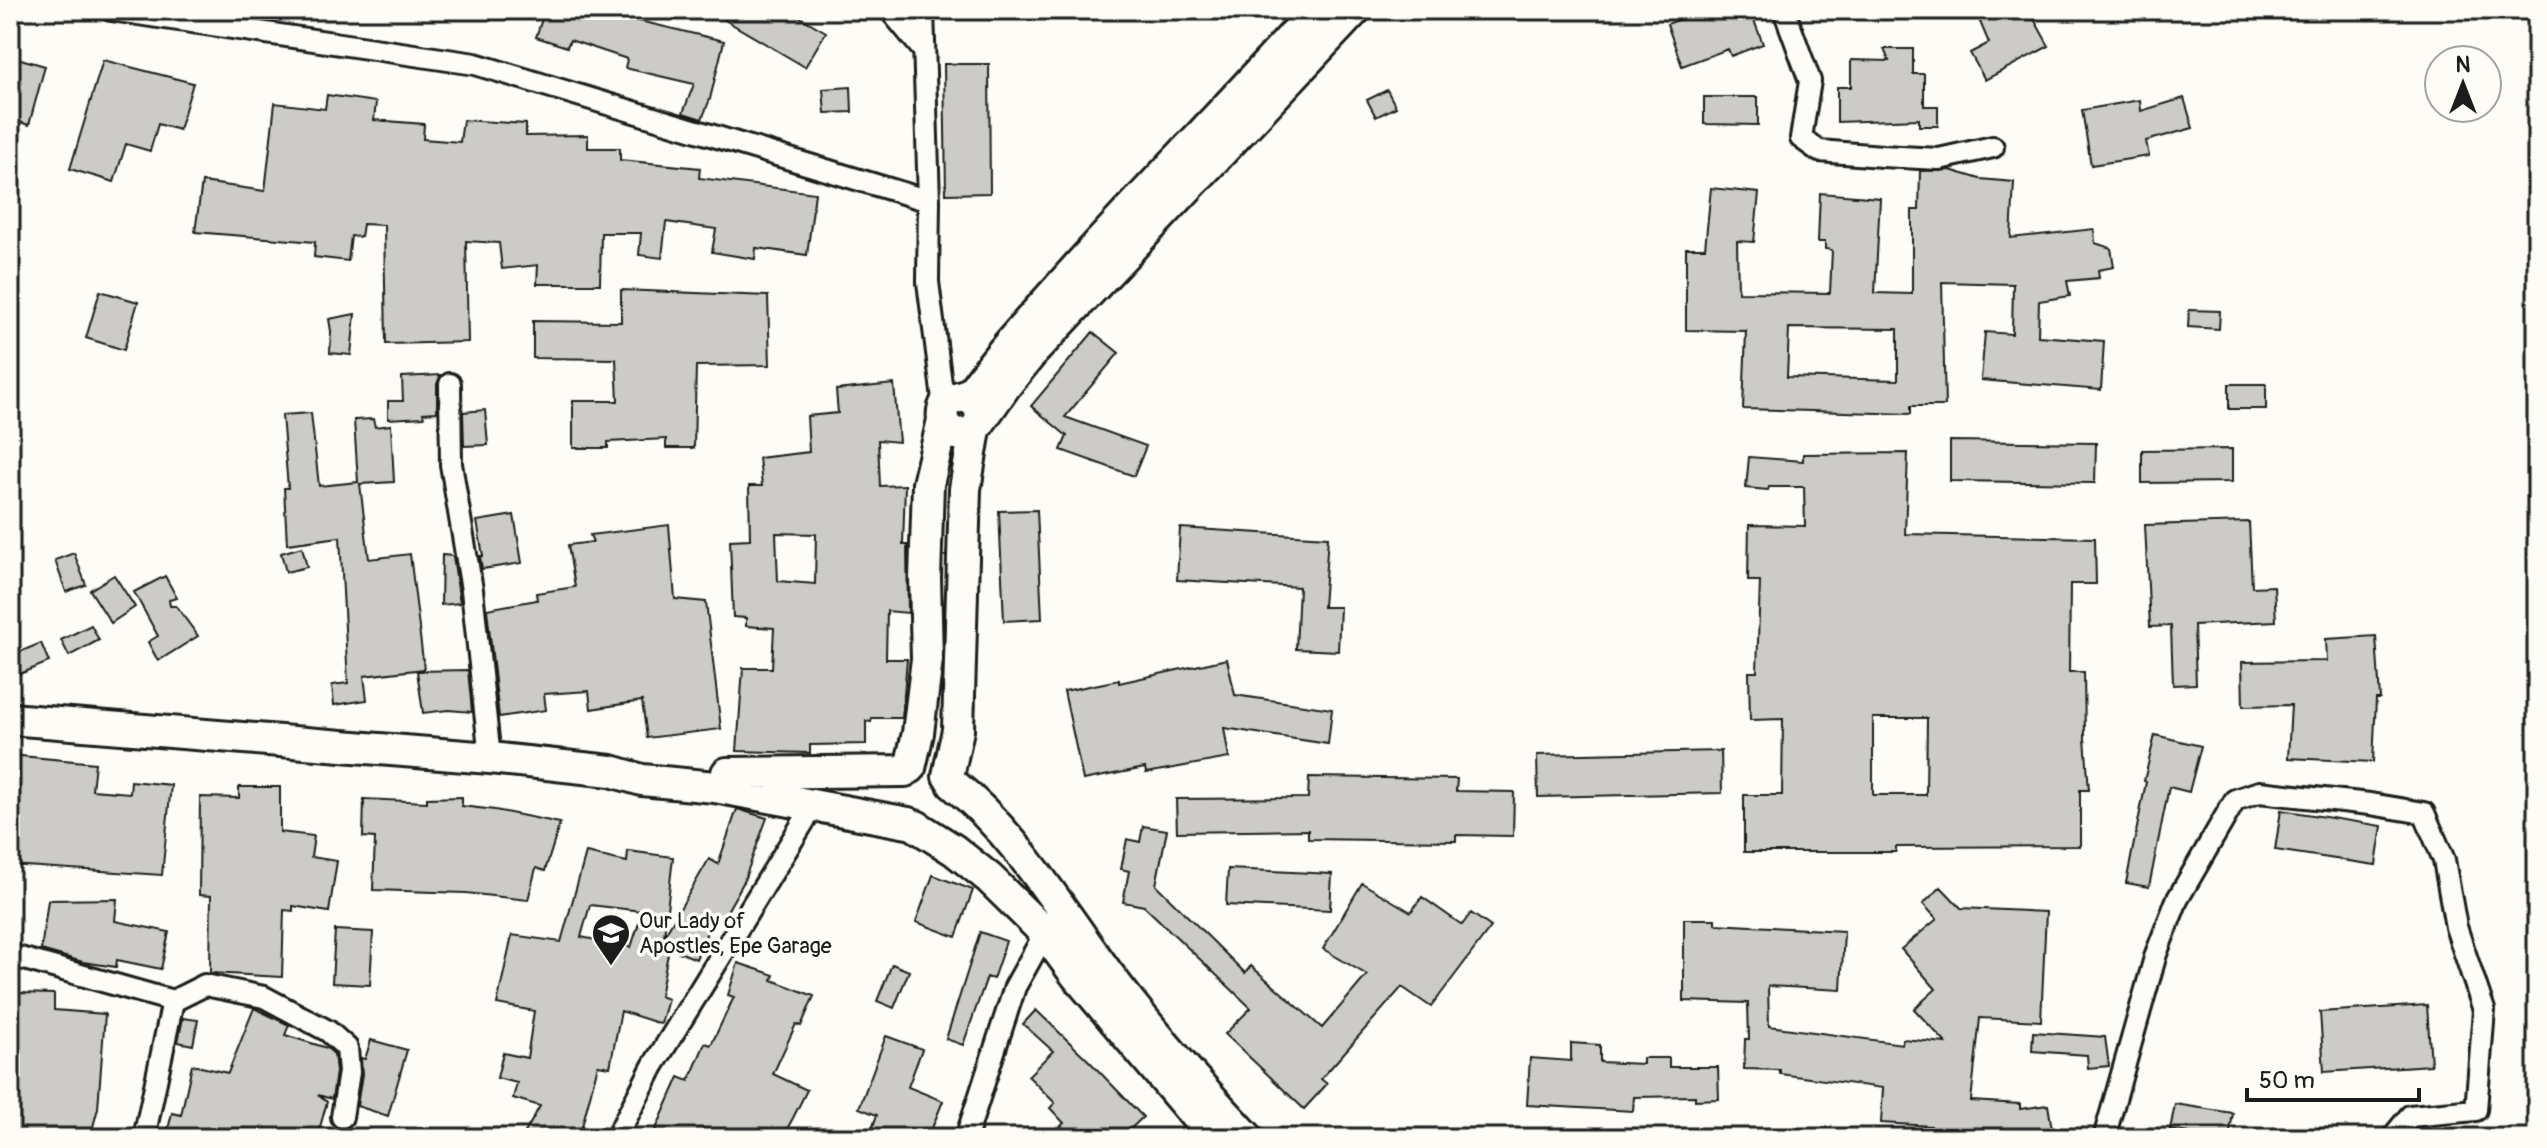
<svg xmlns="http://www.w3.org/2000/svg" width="2547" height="1148" font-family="Pangolin,sans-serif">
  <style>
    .building { fill: #cccbc8; stroke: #1c1c1c; stroke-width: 2; fill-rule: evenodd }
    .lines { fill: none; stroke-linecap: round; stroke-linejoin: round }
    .street-casing { stroke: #1c1c1c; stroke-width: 26 }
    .secondary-casing { stroke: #1c1c1c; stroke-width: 36 }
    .street { stroke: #fdfcf7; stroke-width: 20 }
    .secondary { stroke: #fdfcf7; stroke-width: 30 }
    .labels { text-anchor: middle; stroke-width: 7; stroke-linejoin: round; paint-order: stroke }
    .poi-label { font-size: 22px; fill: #1c1c1c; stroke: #fdfcf7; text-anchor: start }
  </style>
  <rect width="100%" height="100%" fill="#fdfcf7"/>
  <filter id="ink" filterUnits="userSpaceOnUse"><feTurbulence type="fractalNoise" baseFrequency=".0125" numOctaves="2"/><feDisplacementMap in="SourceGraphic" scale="16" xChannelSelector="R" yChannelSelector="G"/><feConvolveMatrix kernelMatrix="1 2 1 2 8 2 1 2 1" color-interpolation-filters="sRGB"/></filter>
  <g filter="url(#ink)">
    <path class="building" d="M545 10H625L623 17 724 41 710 99 702 119 683 113 694 84 625 68 627 59 570 40 567 47 536 37Z
      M708 10H788L826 32 805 67Z
      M1704 10H1750L1763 44 1731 56 1728 49 1682 66 1667 24Z
      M1975 10H2029L2049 46 1985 80 1970 53 1989 43Z
      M1884 49H1913V74H1924V106H1938V126H1919V119L1837 122V87H1851V60L1889 61Z
      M10 56 45 66 29 125 10 119Z
      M103 60 193 83 179 130 158 124 150 151 126 144 114 182 70 169Z
      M944 64H989L990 193 946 194Z
      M851 87 852 112 825 113 823 89Z
      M1387 90 1396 107 1376 117 1367 100Z
      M327 95 376 102 374 120 424 124 423 139 460 142 463 120 526 124V136L588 135V148H620V160L700 168 699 178 815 193 807 255 756 248 755 259 712 252 716 229 666 222 662 258 639 255 641 233H601L600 284H537L538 265 502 269 499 243 466 241 468 342 386 344 384 225 363 224 361 237 351 236 348 261 314 257 315 242 195 232 202 182 265 191 275 103 325 109Z
      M1704 97H1758V125L1704 124Z
      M2184 98 2193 128 2146 141 2149 156 2091 165 2082 110 2140 100 2141 111Z
      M1950 170 1980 179 2014 182 2011 238 2094 229 2095 243 2111 248 2114 267 2098 270 2099 278 2067 281 2070 296 2039 301 2038 336 2104 341 2101 390 1981 380 1985 332 2012 334 2013 284 1942 282 1945 406H1911V414L1743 409 1746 331 1686 330V248H1705L1711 188 1759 193 1754 242 1737 241 1738 292 1830 293 1832 250 1825 249V242H1818L1820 193 1880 198 1875 293 1912 294V210H1919L1920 171ZM1789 328 1898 329V380L1787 377Z
      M621 290 768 296 770 365 696 366 694 448H666V439L608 442V448H573V401H618L616 359 533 358V321L621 322Z
      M100 291 138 302 124 350 86 338Z
      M2189 310 2220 311 2219 329 2188 327Z
      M355 314 351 355 330 353 331 331 329 319Z
      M1093 332 1119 353 1065 417 1146 446 1134 476 1061 450 1067 436 1031 406Z
      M441 375 437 384V412L423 413 424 417 388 419V401H403L402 377Z
      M894 384 899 442 878 440 880 486 905 485 903 545H907L908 613 887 611 886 659H907L902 718H872L871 722 866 721V744L810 745V753L737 751 743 668H772L774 628 746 626V618L733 617 730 540 750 539 749 486H762L759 458 809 452 807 416 838 413 836 390ZM776 533 816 534 815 584 778 581Z
      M2229 384H2266V409H2229Z
      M485 410 488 445 464 446 463 412Z
      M311 413 319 486 358 482 354 420 373 419 375 427 391 425 394 482 360 484 369 559 410 554 424 669 364 676 367 700 334 705 332 685 348 683 340 537 287 544 284 488H288L282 415Z
      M1950 441 2096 443 2095 483 1950 481Z
      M2232 449V482L2142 483V450Z
      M1908 453 1905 534 2095 538 2096 584H2070L2069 672H2084L2085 738 2089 790H2080V846L1896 847V852H1744V795H1782L1783 719 1750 720 1749 672H1757L1760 581H1748L1749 525 1805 526 1804 487H1769L1768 490 1746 488 1749 457 1803 461V454ZM1873 718H1927L1926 795H1873Z
      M1037 510 1042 619 1004 621 999 511Z
      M514 515 522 563 482 569 480 556H483L477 521Z
      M2249 522 2252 587 2274 586 2276 621 2194 625 2196 684 2173 685 2171 626 2150 627 2145 525Z
      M669 525 675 599 706 602 721 729 647 738 642 701 591 709 589 691 544 694 546 710 499 717 487 609 537 600 536 593 575 587 568 545 593 542 590 535Z
      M1180 528 1328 537 1323 607H1340L1338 651 1296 649 1299 587 1177 580Z
      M302 547 307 567 286 572 281 553Z
      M74 553 86 585 66 592 55 560Z
      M442 555 453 556 460 603 441 605Z
      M114 575 135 607 111 623 90 590Z
      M165 576 177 598 169 600 170 606H176L198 636 158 661 148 642 158 636 134 592Z
      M91 625 99 640 69 656 61 640Z
      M2376 636 2380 699H2376L2373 762 2288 758 2291 705 2243 706 2242 662 2327 661 2326 639Z
      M41 643 49 662 10 678V656Z
      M1227 659 1235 695 1332 709 1328 744 1224 728 1229 758 1146 773 1145 768 1083 780 1064 691 1119 680V683Z
      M468 670 472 712 448 710 423 713 417 671Z
      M2155 735 2201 746 2189 792 2169 787 2149 887 2126 883 2146 782 2144 781Z
      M1721 751 1722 793 1538 797 1537 755Z
      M10 755 95 763 92 790 130 793 131 781 171 785 162 875 10 865Z
      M1309 777 1457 779 1456 791 1514 792 1513 836 1456 835V841L1308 839V830L1177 832 1176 799 1308 798Z
      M239 787H280V832L314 836 311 857 337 861 329 912 293 906V911L284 910 282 977 210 973 211 896 199 895 200 797 239 798Z
      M462 797V806L495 810 560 823 545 871 536 868 528 900 466 893 373 890 375 838 363 837 364 799 427 802V798Z
      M737 809 767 818 743 883 722 920 714 915 696 959 669 948 660 996 668 999 661 1024 621 1011 610 1067 598 1065 579 1138H522L540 1106 513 1098 517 1083 497 1078 503 1053 527 1058 534 1011 497 1004 512 935 561 942 586 853 627 862 628 851 673 857 664 936 709 859 718 864ZM590 905 643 911 631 947 581 937Z
      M2281 810 2382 826 2376 865 2275 850Z
      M1143 826 1167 830 1156 885 1245 973 1251 966 1322 1028 1367 975 1323 949 1362 883 1411 912 1422 897 1462 925 1471 913 1491 927 1431 1007 1402 987 1321 1079 1327 1084 1304 1109 1225 1034 1251 1008 1144 906 1123 902 1129 871 1121 869 1127 839 1140 842Z
      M1228 869 1332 874 1330 910 1226 905Z
      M933 875 973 890 956 937 916 922Z
      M1941 887 1961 908 2046 912 2041 1021 1980 1018 1971 1101 2020 1104V1109L2048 1105 2052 1129 2028 1133 1961 1128 1960 1138H1948L1930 1136 1931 1126 1881 1123 1883 1088 1780 1074V1070L1744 1069 1745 1039H1749L1748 1003 1684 1001V919H1715V924L1844 931 1841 990 1768 986 1769 1026 1902 1044 1903 1039 1946 1043 1914 1009 1936 989 1901 949 1937 919 1923 904Z
      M117 899 115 921 169 932 161 969 117 960 116 967 83 962 41 950 48 900Z
      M335 930 373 932 370 985 332 983Z
      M980 932 1006 941 993 979 987 977 963 1045 946 1039Z
      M738 963 774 975 772 980 814 996 801 1026 796 1024 773 1074 807 1090 793 1118 782 1138H652L679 1077 689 1081 705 1043 711 1045 734 997 728 995Z
      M892 964 909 971 894 1008 877 1001Z
      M18 993 54 994V1010L105 1014 98 1108 90 1138H10V1104L20 1069H14Z
      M2427 1005 2431 1065 2324 1072 2320 1012Z
      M254 1008 289 1025 285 1035 327 1048 334 1054 336 1072 332 1099 318 1095 327 1102 317 1138H166L172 1113 181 1115 192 1065 228 1073Z
      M1036 1010 1089 1061 1143 1117 1121 1138H1049L1064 1123 1050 1108 1055 1103 1028 1076 1053 1051 1023 1024Z
      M183 1018 198 1020 193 1045 178 1042Z
      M2033 1032 2105 1037 2109 1066 2088 1068 2087 1055 2032 1051Z
      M886 1036 922 1049 908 1087 943 1101 928 1138H897L872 1129 877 1115 859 1108Z
      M371 1040 407 1050 388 1116 357 1106 362 1074 361 1058 365 1059Z
      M1571 1043 1600 1045V1062L1643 1064V1058H1669V1067H1718L1719 1099 1695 1100V1096L1634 1097 1633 1111 1527 1105 1530 1058 1571 1061Z
      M2175 1104 2233 1113 2229 1138H2188L2189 1133 2170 1130Z"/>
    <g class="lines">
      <defs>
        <path id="street" d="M111 10 475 64 929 201
          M890 10 924 51
          M923 10 929 201 928 282 944 407
          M1784 10 1810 81 1801 138 1819 151 1882 156 1939 159 1993 147
          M450 384 451 464 472 590 490 758
          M10 955 173 1001
          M144 1138 173 1001 205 985 264 997 328 1031 347 1048 349 1072 342 1117
          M616 1138 653 1066 814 805
          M966 1138 1015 987 1045 933
          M2104 1138 2156 954 2177 900 2235 800 2259 792 2370 804 2424 813 2444 860 2456 927 2484 1010 2476 1110 2410 1116 2392 1138"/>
        <path id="secondary" d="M969 396C1001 349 1041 308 1079 265 1157 179 1239 97 1316 10
          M981 418 979 405 965 395 947 401C939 414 942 427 956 434L969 433 975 429 1006 385 1032 353 1355 10
          M10 719 490 758 611 771 642 780 715 787 908 823
          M910 768 918 733 927 659 925 578 928 484 943 420
          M727 773 905 771
          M948 776 958 730 965 489 975 429
          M953 784C1017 835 1060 909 1108 974 1151 1031 1199 1086 1248 1138
          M916 826 954 850 989 878 1045 933 1076 975 1214 1138"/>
      </defs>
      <use href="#street" class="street-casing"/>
      <use href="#secondary" class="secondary-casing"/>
      <use href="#street" class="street"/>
      <use href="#secondary" class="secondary"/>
    </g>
  </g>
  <defs>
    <symbol id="school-pin" viewBox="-11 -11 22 30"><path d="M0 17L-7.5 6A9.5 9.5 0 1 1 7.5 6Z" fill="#1c1c1c" stroke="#fdfcf7"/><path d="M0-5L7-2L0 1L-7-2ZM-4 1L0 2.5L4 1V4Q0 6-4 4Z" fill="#fff"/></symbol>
  </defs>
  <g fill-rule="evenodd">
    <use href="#school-pin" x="589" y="911" width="44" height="60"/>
  </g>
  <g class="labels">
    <g class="poi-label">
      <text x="639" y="928">Our Lady of<tspan x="639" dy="25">Apostles, Epe Garage</tspan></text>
    </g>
  </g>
  <rect width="2547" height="1148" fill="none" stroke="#fdfcf7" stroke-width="40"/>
  <rect x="20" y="20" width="2507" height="1108" fill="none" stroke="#1c1c1c" stroke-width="3" filter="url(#ink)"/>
  <g transform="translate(2463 84)"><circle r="38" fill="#fdfcf7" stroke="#a3a29f" stroke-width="2"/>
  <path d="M0-6L14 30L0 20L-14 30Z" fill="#1c1c1c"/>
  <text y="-12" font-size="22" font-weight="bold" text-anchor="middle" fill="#1c1c1c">N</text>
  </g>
  <path d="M2247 1088v12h172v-12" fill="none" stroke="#1c1c1c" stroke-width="4"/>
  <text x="2259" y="1088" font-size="24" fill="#1c1c1c" stroke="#fdfcf7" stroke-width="6" paint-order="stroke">50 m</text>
</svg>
